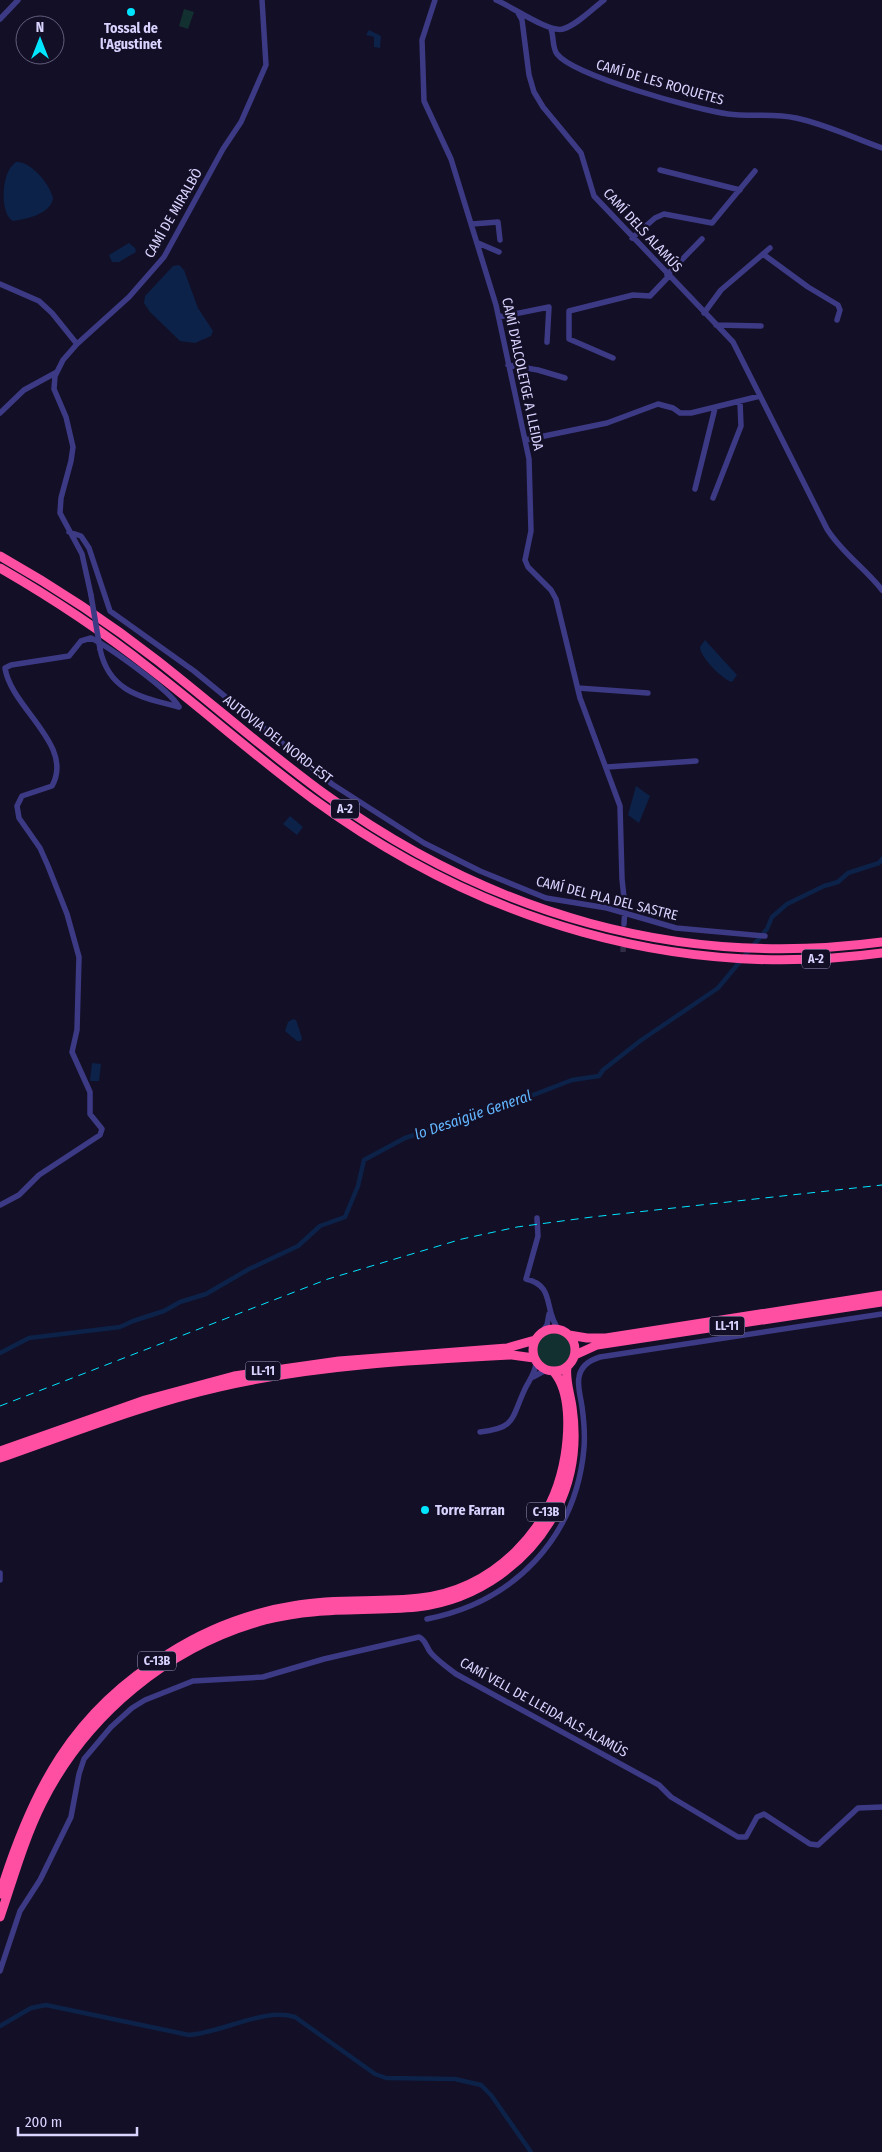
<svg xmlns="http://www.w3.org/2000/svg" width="882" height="2152" font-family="'Fira Sans Condensed',sans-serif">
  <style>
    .green { fill: #12302f }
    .water { fill: #0c2248 }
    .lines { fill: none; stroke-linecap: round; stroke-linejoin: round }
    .canal { stroke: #0c2248; stroke-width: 4.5 }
    .minor-tunnel { stroke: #312d47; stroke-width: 5.5; stroke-dasharray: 5.5 3; stroke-linecap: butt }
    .minor { stroke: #3d3a85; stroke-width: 5.5 }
    .highway { stroke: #ff4fa3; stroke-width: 9 }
    .rail { stroke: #00e5ff; stroke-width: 1; stroke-dasharray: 8 6; stroke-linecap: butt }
    .minor-bridge { stroke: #3d3a85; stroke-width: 5.5 }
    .poi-dot { fill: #00e5ff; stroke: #130f26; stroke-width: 2 }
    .labels { text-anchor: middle; stroke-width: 5; stroke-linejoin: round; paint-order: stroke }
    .shield { fill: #130f26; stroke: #9e99be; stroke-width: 1 }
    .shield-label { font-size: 12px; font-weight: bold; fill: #d9d4ff }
    .poi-label { font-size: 14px; font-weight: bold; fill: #d9d4ff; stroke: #130f26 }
    .street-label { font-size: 14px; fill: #d9d4ff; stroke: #130f26 }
    .water-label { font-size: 15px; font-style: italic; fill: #62b6ff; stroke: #130f26 }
  </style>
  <rect width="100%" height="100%" fill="#130f26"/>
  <path class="green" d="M184 9 194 12 188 29 179 26Z
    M536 1350a18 18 0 1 1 36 0a18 18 0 1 1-36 0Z"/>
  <path class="water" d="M369 30 381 36 380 48 374 47V37L366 35Z
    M16 162C30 160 50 184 53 198 51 214 27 219 13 221 0 215 0 172 16 162Z
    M129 243 135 248 136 252 119 262H112L109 255Z
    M179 265 184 270 198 308 213 331 211 336 195 343 180 341 150 312 144 303 145 296 173 266Z
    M705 640 737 675 732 682C723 680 700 657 700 647Z
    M636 786 650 796 639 823 628 815Z
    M290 816 303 827 297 835 283 824Z
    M293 1019 296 1020 302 1038 301 1041H297L285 1031 288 1022Z
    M92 1063 101 1064 99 1081H90Z"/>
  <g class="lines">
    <path class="canal" d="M0 1353 29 1338 120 1327 133 1321 164 1311 180 1302 206 1294 249 1269 298 1246 320 1226 345 1217 358 1186 364 1160 405 1138 457 1121 476 1111 497 1109 572 1080 599 1076 603 1070 640 1041 718 988 767 929 772 917 787 904 824 886 838 882 848 873 879 863 882 859
      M0 2026 31 2008 46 2005 189 2035C221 2033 265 2007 295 2017L375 2074 386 2078 455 2079 481 2085 491 2095 531 2152"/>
    <path class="minor-tunnel" d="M623 952 624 929"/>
    <path class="minor" d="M435 0 422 40 424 101 451 159 496 305 529 459 531 531 525 560 528 567 551 590 556 599 580 698 620 806 622 879 625 907 624 924
      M496 0C511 6 549 33 563 29 577 25 592 9 604 0
      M517 11 522 20 529 75 534 92 543 107 581 153 594 196 733 342 827 529C842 553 865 568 882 590
      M0 19 18 0
      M551 29C554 37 552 47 557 54 574 76 698 110 728 114 750 117 774 113 796 118 825 124 854 138 882 148
      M660 170 740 190
      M472 224 498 222 500 240
      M632 238 655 218 664 214 712 223 755 171
      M478 243 499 252
      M763 254 808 287 838 305 840 310 837 320
      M667 275 702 239
      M0 284 39 301 52 313 77 344
      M704 313 721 290 770 248
      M499 317 549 307 547 342
      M716 325 761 326
      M613 358 569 339V311L633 295 650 296 669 276
      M508 365 538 370 565 378
      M0 413 24 390 57 372
      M525 440 607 423 658 404 673 408 680 413H691L760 396
      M695 489 715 408
      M713 498 741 426 740 402
      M69 532 81 536 89 548 110 611 194 671 332 784 424 843 480 871 546 898 607 908 676 928 765 936
      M91 595 82 554 60 513 61 498 71 461 73 447 66 417 54 389 55 376 63 360 77 344 129 297 164 257 223 149 241 122 266 65 262 0
      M100 649C109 692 141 697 179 707
      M578 688 648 693
      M607 767 696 761
      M0 1205 19 1195 39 1175 100 1135 102 1129 90 1114V1092L72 1052 77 1030 79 957 67 914 48 866 40 848 19 818 17 806 22 796 52 786C75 745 11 708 5 668L11 665 69 656 81 641 91 638C109 647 170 690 179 707
      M537 1218 538 1236 526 1279C556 1286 543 1310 559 1330
      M541 1333 547 1325 549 1314
      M533 1377 546 1370
      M480 1432C515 1428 511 1420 524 1391 528 1381 535 1375 536 1363
      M0 1573V1580
      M427 1619C514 1602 576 1538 584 1448 585 1435 584 1421 582 1407 581 1398 577 1386 579 1377 581 1366 590 1360 600 1357L882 1314
      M0 1971 20 1911 40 1880 71 1817 79 1774 84 1759 111 1727 132 1708 145 1700 193 1681 263 1677 324 1659 419 1637C426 1640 426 1647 431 1653 438 1661 447 1667 456 1674L659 1785 671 1797 738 1837H746L757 1817 764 1814 810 1844 818 1845 858 1808 882 1807"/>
    <path class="highway" d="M0 556C55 587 108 622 158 661 214 705 268 753 326 795 491 914 679 969 882 942
      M0 568C52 598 102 631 149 668 205 711 257 758 313 799 480 921 675 981 882 953
      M533 1350a21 21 0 1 1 42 0a21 21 0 1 1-42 0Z
      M569 1335 587 1338H606L882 1295
      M575 1355 597 1345 882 1302
      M0 1451 145 1400 234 1376 339 1361 507 1348 535 1340
      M0 1458C72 1433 144 1404 219 1387 314 1365 414 1360 512 1355L534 1358
      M0 1894C32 1791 72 1712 168 1654 207 1629 252 1612 298 1605 338 1598 379 1603 420 1598 494 1589 553 1530 565 1456 569 1431 571 1392 554 1372
      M0 1917C13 1879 24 1839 42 1803 86 1715 169 1646 265 1620 319 1606 364 1612 417 1607 477 1600 531 1562 558 1507 573 1476 577 1441 572 1407 570 1393 565 1380 567 1367"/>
    <path class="rail" d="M0 1406 328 1279 462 1239 517 1227 592 1217 882 1185"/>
    <path class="minor-bridge" d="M91 595 100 649"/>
  </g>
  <g class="poi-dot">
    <circle cx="131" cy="12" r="5"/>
    <circle cx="425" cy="1510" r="5"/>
  </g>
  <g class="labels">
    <g class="shield">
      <rect x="331" y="799.5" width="28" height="19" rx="4"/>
      <rect x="802" y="949.5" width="28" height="19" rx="4"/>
      <rect x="709.5" y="1316.5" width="35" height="19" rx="4"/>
      <rect x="245.5" y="1361.5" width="35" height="19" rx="4"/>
      <rect x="527" y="1502.5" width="38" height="19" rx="4"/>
      <rect x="138" y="1651.5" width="38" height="19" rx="4"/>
    </g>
    <g class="shield-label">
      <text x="345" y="813">A-2</text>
      <text x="816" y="963">A-2</text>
      <text x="727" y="1330">LL-11</text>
      <text x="263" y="1375">LL-11</text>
      <text x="546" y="1516">C-13B</text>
      <text x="157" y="1665">C-13B</text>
    </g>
    <g class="poi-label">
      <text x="131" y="33">Tossal de<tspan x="131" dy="16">l'Agustinet</tspan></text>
      <text x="435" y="1515" text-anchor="start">Torre Farran</text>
    </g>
    <g class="street-label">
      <text transform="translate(660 82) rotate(16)" y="5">CAMÍ DE LES ROQUETES</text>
      <text transform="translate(173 213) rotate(-60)" y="5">CAMÍ DE MIRALBÒ</text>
      <text transform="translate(643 230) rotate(47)" y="5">CAMÍ DELS ALAMÚS</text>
      <text transform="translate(523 374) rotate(78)" y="5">CAMÍ D'ALCOLETGE A LLEIDA</text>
      <text transform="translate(278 739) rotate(38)" y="5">AUTOVIA DEL NORD-EST</text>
      <text transform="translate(607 898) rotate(14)" y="5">CAMÍ DEL PLA DEL SASTRE</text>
      <text transform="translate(544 1707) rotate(29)" y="5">CAMÍ VELL DE LLEIDA ALS ALAMÚS</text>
    </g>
    <g class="water-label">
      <text transform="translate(473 1115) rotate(-19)" y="5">lo Desaigüe General</text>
    </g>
  </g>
  <g transform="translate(40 40)"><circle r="24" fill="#130f26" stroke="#625e7d"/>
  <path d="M0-4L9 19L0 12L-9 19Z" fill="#00e5ff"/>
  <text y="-8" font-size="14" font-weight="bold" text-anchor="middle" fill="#d9d4ff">N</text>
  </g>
  <path d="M18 2127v8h119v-8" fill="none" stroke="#d9d4ff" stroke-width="2.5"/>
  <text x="25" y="2127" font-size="15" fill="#d9d4ff" stroke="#130f26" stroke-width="4" paint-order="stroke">200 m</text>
</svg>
